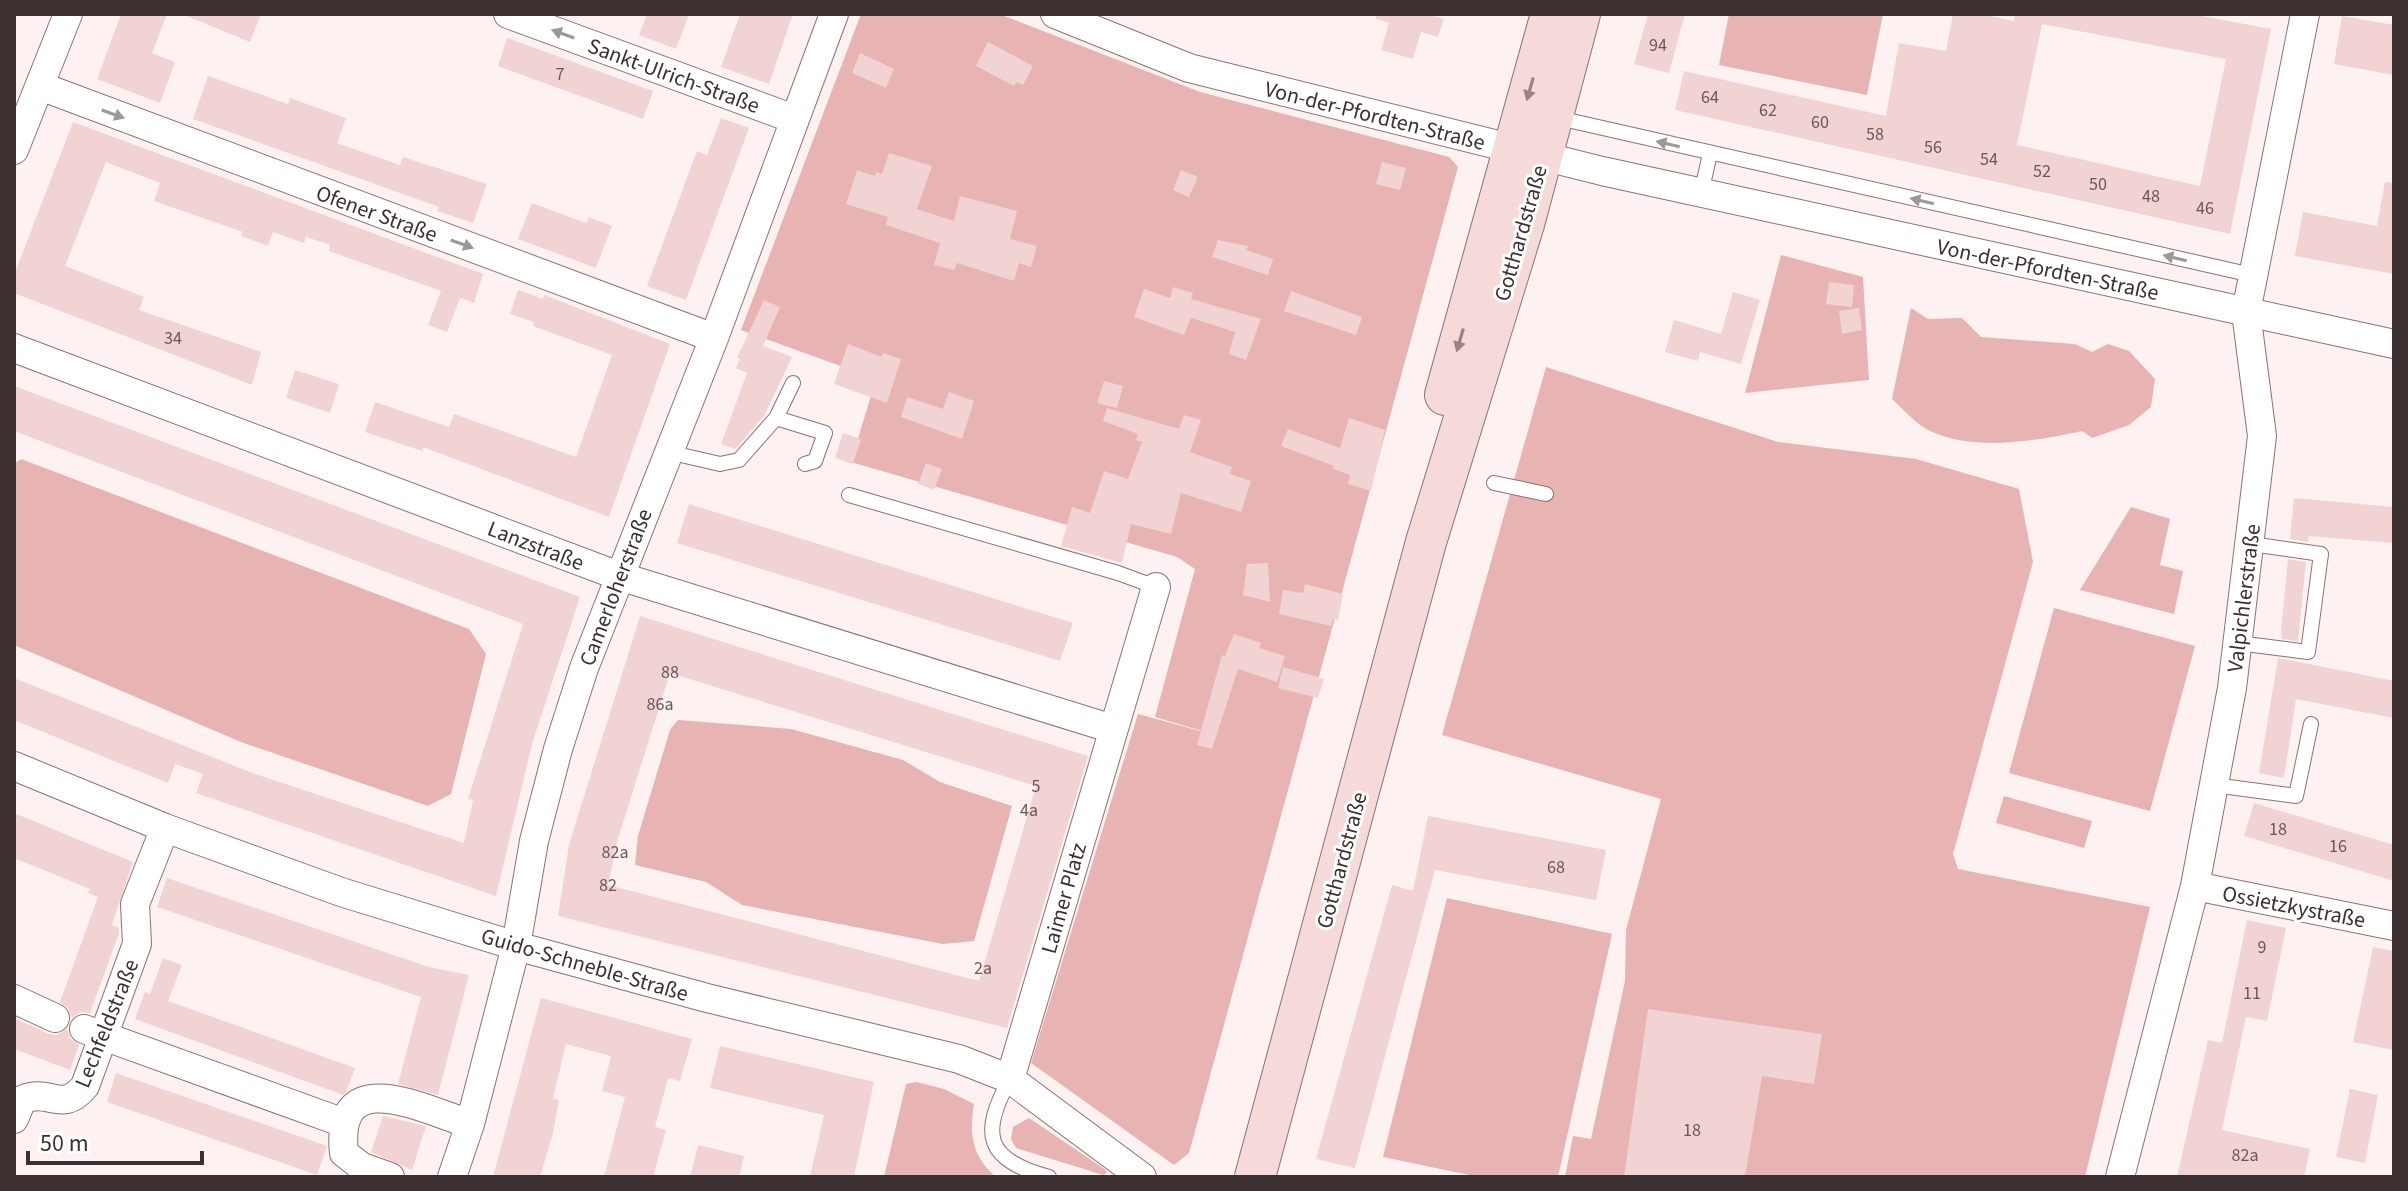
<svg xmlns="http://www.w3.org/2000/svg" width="2408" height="1191" font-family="'Source Sans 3',sans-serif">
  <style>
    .green { fill: #e7b4b3 }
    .building { fill: #f1d3d3; fill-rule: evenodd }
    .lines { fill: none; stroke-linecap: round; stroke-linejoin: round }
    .lane-casing { stroke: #8c7271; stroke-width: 16 }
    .street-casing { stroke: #8c7271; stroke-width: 30 }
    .secondary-casing { stroke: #8c7271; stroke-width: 42 }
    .lane { stroke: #fff; stroke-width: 14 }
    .street { stroke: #fff; stroke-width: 28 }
    .secondary { stroke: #f6d9d9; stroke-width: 40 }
    .oneway { fill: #9d9897 }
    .oneway2 { fill: #988484 }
    .labels { text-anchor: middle; stroke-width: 6; stroke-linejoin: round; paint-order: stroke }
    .number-label { font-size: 18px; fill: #685958 }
    .street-label { font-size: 22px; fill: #3b302f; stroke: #fff }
  </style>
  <rect width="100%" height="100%" fill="#fef1f1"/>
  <path class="green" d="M861 14H999L1200 92 1449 157 1458 167 1189 1153 1174 1165 1031 1063 1138 714 1222 737 1155 717 1195 569 1177 557 851 462 876 379 741 330Z
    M1729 14H1883L1867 95 1719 65Z
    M1781 255 1863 277 1869 380 1745 393Z
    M1911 308 1928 319 1962 318 1981 337 2075 344 2092 352 2108 344 2129 351 2155 379 2151 407 2129 425 2092 438 2082 431C2035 441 1976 452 1930 431 1917 425 1903 409 1892 399Z
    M1546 367 1778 442 1916 459 2019 489 2033 562 1953 854 1958 869 2150 907 2085 1177H1565L1573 1136 1591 1139 1625 981 1626 930 1661 799 1442 735Z
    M21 459 469 629 486 654 451 794 428 806 241 742 14 645V464Z
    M2131 507 2170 519 2160 565 2183 571 2174 614 2080 590Z
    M2054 608 2195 646 2150 811 2009 773Z
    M678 720 791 729 903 760 940 782 1012 806 974 941 943 944 742 905 706 882 635 865 638 836 670 730Z
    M2004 796 2092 821 2084 848 1996 823Z
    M1447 898 1612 934 1558 1177H1479L1383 1157Z
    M916 1082 944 1089 974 1104C969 1135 972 1156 996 1177H884L906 1084Z
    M1029 1118 1106 1170 1107 1173 1103 1175 1016 1148 1011 1139 1013 1127Z"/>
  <path class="building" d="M121 14H167L152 53 175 62 160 103 97 79Z
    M182 14H261L250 42Z
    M647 14H689L676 49 639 35Z
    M740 14H793L769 84 721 67Z
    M1376 14H1426L1444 19 1438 37 1421 32 1413 59 1381 50 1389 23 1376 19Z
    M1648 14H1685L1669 73 1634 64Z
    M1953 14H1980L2014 21 2015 14H2191L2271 29 2230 234 1675 110 1684 71 1886 116 1899 43 1946 51ZM2042 24 2226 59 2200 186 2017 145Z
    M2342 16 2394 25V75L2334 64Z
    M507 38 653 91 643 119 498 66Z
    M988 42 1033 66 1023 85 1016 82 1014 86 976 66Z
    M860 53 894 69 886 88 852 73Z
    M208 76 288 104 290 98 346 118 337 143 400 165 403 157 487 184 473 223 437 211 439 207 193 119Z
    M721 118 749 128 686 300 647 286 697 151 707 155Z
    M73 122 483 274 474 303 460 298 447 332 428 325 441 291 329 251 330 245 306 237 304 243 273 232 268 246 241 236 243 232 154 201 160 183 106 162 65 266 144 297 139 310 261 352 252 385 14 293V275Z
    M889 153 932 166 917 209 954 221 960 196 1017 211 1010 239 1037 246 1031 267 1019 263 1014 281 957 263 954 270 934 265 940 243 886 225 888 217 846 204 857 170 875 176 876 172 882 174Z
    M1382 162 1406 168 1400 190 1376 184Z
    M1181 170 1198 177 1189 197 1173 190Z
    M2385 182 2394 183V274L2295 256 2303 212 2377 226Z
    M532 203 586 223 589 217 612 226 596 268 518 239Z
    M1218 240 1248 246 1246 250 1273 259 1268 275 1212 257Z
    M1829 282 1854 285 1852 307 1826 304Z
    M1173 287 1193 293 1191 299 1261 319 1246 360 1229 354 1235 332 1191 318 1184 335 1134 317 1144 289 1170 298Z
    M518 290 543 299 544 295 670 344 609 517 423 447 422 451 365 432 375 402 449 427 454 414 576 457 612 355 533 326 534 322 510 314Z
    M1291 291 1362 317 1356 335 1284 311Z
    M1733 292 1760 300 1741 364 1700 352 1698 361 1665 352 1674 320 1721 334Z
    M764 300 780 307 763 346 792 357 764 416 735 449 721 444 747 373 736 368 740 359 737 358Z
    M1859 308 1862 330 1842 334 1839 311Z
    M848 344 882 357 883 353 901 359 887 403 834 384Z
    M295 370 339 384 330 413 286 398Z
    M1104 381 1123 386 1117 408 1097 403Z
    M14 386 580 597 532 744 496 896 196 793 203 774 175 764 168 783 14 720V678L255 774 464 843 473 800 468 799 523 624 14 431Z
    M949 392 974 401 962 439 901 417 907 397 943 409Z
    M1107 408 1179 429 1184 415 1201 420 1190 452 1232 467 1230 474 1251 481 1241 512 1181 493 1171 534 1131 524 1122 563 1061 546 1072 507 1090 513 1104 471 1128 479 1142 442 1136 440 1138 434 1103 421Z
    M1349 418 1385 430 1371 491 1348 484 1350 475 1333 469 1334 466 1281 446 1288 429 1340 448Z
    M843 433 861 439 853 464 835 458Z
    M926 463 942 469 934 490 918 484Z
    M2294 498 2394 507V543L2309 536 2308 542 2290 539Z
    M689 504 1073 623 1060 661 677 543Z
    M2288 559 2306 562 2298 641 2282 639 2281 631Z
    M1268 563 1270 602 1243 595 1247 564Z
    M1305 584 1343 594 1338 620 1333 619 1331 626 1279 614 1283 590 1303 593Z
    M640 616 1088 756 1007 1028 558 916 569 845ZM670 673 1036 786 979 981 608 885 617 842Z
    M1234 634 1261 643 1259 648 1285 656 1277 682 1238 669 1212 749 1197 745 1222 655 1225 656Z
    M2278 658 2394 681V718L2296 699 2284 778 2259 773Z
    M1283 667 1324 679 1318 698 1278 688Z
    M2254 803 2394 845V881L2244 836Z
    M14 813 133 862 112 925 119 928V933L90 1013 80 1012 72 1018 68 1008 60 1002 98 897 88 893 90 889 14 858Z
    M1428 816 1606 850 1596 900 1435 870 1355 1168 1316 1159 1392 885 1413 891Z
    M167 878 429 967 469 975 438 1095 398 1084 421 997 157 907Z
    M2247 920 2286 928 2267 1021 2246 1017 2222 1130 2310 1149 2304 1177H2177L2208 1040 2222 1043Z
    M2373 947 2394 951V1050L2353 1042Z
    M163 958 182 965 168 1001 355 1068 346 1092 343 1095 135 1019 145 992 150 994Z
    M541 998 692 1039 680 1081 668 1078 655 1127 666 1130 653 1177H604L625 1097 602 1091 611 1056 566 1044 553 1098 559 1100 553 1133 540 1177H493Z
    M1648 1009 1822 1034 1814 1084 1762 1076 1745 1177H1624Z
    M14 1018 49 1034 57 1035 67 1029 71 1039 79 1045 70 1070 14 1049Z
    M720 1046 874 1082 854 1177H810L824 1115 710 1088Z
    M116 1073 327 1146 317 1175 107 1102Z
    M2350 1089 2378 1095 2365 1163 2336 1157Z
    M383 1116 426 1126 412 1170 371 1152Z
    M698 1145 744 1156 739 1177H690Z"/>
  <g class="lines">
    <defs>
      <path id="lane" d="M1554 117 2252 275
        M1701 193 1710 154
        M776 418 825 433 815 461 805 464
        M668 452 720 464 739 460 776 418 793 383
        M1494 483 1546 494
        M849 495 1118 573 1156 587
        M2238 643 2308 652 2321 554 2251 544
        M2214 785 2296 796 2311 724
        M1010 1079C979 1135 986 1160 1049 1177"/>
      <path id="street" d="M508 14 794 119
        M1055 14 1189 68 1602 171 2394 344
        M40 86 714 338
        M14 150 68 14
        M14 348 619 576 1113 729
        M14 766 165 828 341 892 516 946 707 998 959 1059 1010 1079 1142 1177
        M2195 886 2394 926
        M14 999 55 1018
        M84 1029 344 1123
        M1010 1079 1156 587
        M14 1119 22 1100C50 1087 61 1115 85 1086L137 944 135 904 165 828
        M390 1177 362 1167 344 1153C334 1062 422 1109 470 1124
        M452 1177 470 1124 516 946 534 841 558 749 584 668 714 338 834 14
        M2120 1177 2195 886 2232 688 2262 436 2246 312 2305 14"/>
      <path id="secondary" d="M1445 395 1551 14
        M1255 1177 1426 542 1524 224 1580 14"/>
    </defs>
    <use href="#lane" class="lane-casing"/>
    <use href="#street" class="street-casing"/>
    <use href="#secondary" class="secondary-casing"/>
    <use href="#lane" class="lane"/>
    <use href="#street" class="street"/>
    <use href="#secondary" class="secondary"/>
  </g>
  <defs><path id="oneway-solid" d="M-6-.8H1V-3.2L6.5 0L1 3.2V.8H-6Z" transform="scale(2)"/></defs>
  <g class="oneway">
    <use href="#oneway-solid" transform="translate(563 34) rotate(-160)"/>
    <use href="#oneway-solid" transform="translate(113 114) rotate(20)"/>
    <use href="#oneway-solid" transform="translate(1668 144) rotate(-167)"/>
    <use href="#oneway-solid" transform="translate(1922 201) rotate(-167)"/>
    <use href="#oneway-solid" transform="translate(462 244) rotate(20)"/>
    <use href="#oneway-solid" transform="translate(2175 258) rotate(-167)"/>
  </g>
  <g class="oneway2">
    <use href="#oneway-solid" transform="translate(1530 89) rotate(106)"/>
    <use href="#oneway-solid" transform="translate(1460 340) rotate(106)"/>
  </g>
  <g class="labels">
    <g class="number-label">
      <text x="1658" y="51">94</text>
      <text x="560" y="80">7</text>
      <text x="1710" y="103">64</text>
      <text x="1768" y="116">62</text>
      <text x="1820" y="128">60</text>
      <text x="1875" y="140">58</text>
      <text x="1933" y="153">56</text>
      <text x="1989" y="165">54</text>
      <text x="2042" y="177">52</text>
      <text x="2098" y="190">50</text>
      <text x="2151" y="202">48</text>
      <text x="2205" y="214">46</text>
      <text x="173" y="344">34</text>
      <text x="670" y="678">88</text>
      <text x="660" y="710">86a</text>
      <text x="1036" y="792">5</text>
      <text x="1029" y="816">4a</text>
      <text x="2278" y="835">18</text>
      <text x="2338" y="852">16</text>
      <text x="615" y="858">82a</text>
      <text x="1556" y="873">68</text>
      <text x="608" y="891">82</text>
      <text x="2262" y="953">9</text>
      <text x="983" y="974">2a</text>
      <text x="2252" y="999">11</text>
      <text x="1692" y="1136">18</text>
      <text x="2245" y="1161">82a</text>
    </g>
    <g class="street-label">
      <text transform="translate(674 75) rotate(20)" y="8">Sankt-Ulrich-Straße</text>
      <text transform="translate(1375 115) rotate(14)" y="8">Von-der-Pfordten-Straße</text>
      <text transform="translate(377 213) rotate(20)" y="8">Ofener Straße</text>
      <text transform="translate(1520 233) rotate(-74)" y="8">Gotthardstraße</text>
      <text transform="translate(2048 269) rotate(12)" y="8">Von-der-Pfordten-Straße</text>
      <text transform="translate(536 545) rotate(21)" y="8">Lanzstraße</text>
      <text transform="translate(615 587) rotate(-69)" y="8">Camerloherstraße</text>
      <text transform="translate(2243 598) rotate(-83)" y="8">Valpichlerstraße</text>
      <text transform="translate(1341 860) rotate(-75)" y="8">Gotthardstraße</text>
      <text transform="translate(1063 898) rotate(-74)" y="8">Laimer Platz</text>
      <text transform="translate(2294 906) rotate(11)" y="8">Ossietzkystraße</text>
      <text transform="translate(585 964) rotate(16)" y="8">Guido-Schneble-Straße</text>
      <text transform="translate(106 1023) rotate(-68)" y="8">Lechfeldstraße</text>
    </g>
  </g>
  <rect width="2408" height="1191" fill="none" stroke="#3b302f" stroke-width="32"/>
  <path d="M28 1151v12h174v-12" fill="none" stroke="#3b302f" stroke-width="4"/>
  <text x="40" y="1151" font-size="24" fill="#3b302f" stroke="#ffffff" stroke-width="6" paint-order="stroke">50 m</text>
</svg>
